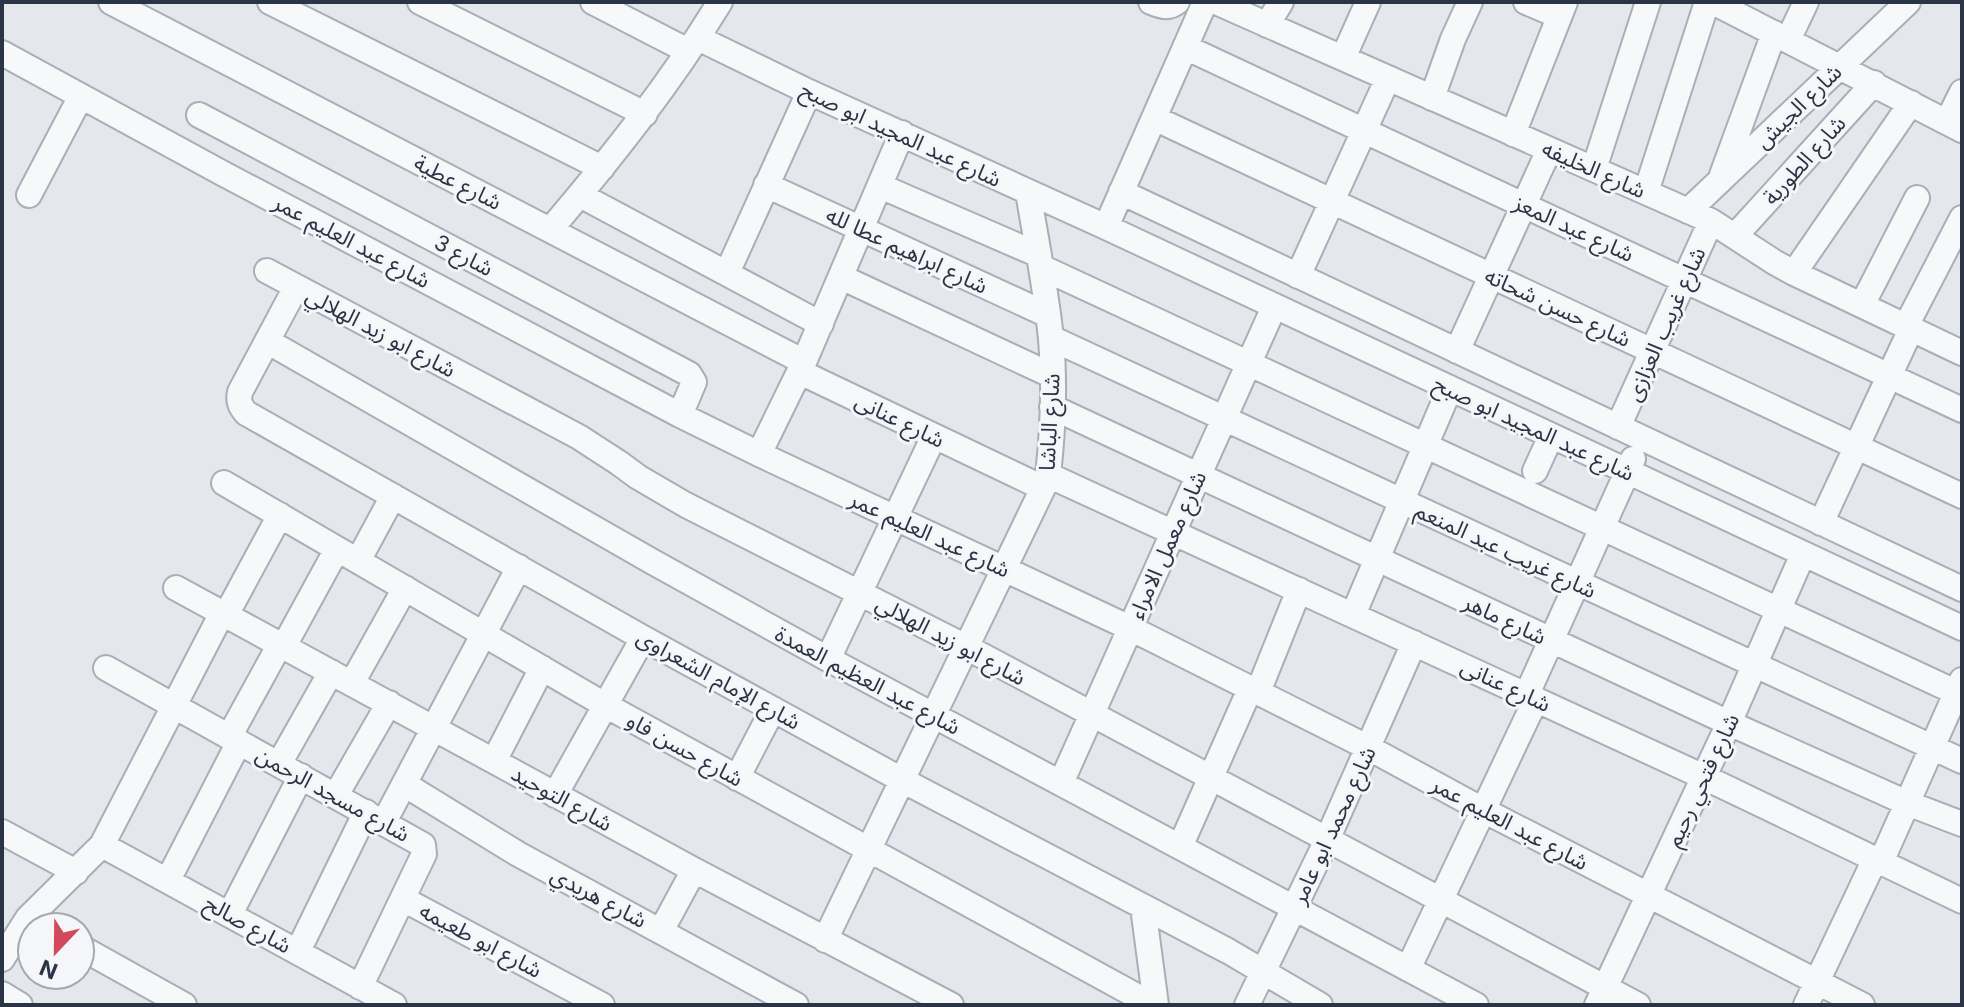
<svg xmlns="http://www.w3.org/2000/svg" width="1964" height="1007" font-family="Inter,'Noto Sans Arabic',sans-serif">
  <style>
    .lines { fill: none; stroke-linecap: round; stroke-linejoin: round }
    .minor-casing { stroke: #a9aeb7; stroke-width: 28 }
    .minor { stroke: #f7f8fa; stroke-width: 24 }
    .labels { text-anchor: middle; stroke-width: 6; stroke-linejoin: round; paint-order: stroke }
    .street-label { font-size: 22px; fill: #2b3445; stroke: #f4f6f9 }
  </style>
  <rect width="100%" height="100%" fill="#e4e7ec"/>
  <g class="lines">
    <defs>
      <path id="minor" d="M111 2 804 362
        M270 2 602 168
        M420 2 645 114
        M593 2 688 51
        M1151 2C1161 6 1168 9 1177 2
        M1216 2 1711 221 1774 262 1794 273 1962 353
        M1526 2 1559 16
        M1713 2 1962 130
        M1267 25 1281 2
        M698 38 809 92 1106 227 1962 628
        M1788 40 1806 2
        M1185 47 1962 410
        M2 53 222 173 680 415 759 454 1130 628 1369 748 1483 810 1862 1005
        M1343 58 1368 2
        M1432 98 1453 39 1470 2
        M199 115 689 374 694 382 680 415
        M1154 118 1962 496
        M1947 122 1962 92
        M1513 134 1565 2
        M1594 169 1648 2
        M1722 175 1774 33
        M766 185 1048 315
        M880 186 1039 255
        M1121 192 1962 589
        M1646 192 1707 2
        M29 195 81 96
        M580 195 821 324
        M1688 211 1908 2
        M1106 227 1205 2
        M550 230C612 157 670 84 720 2
        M1735 236 1874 83
        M1041 267 1962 695
        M267 271 579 437 619 463 638 477 686 505 966 647 1638 1005
        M727 273 809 92
        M1794 273 1911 103
        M1298 276 1388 78
        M841 277 1053 376
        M296 287 240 392C238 401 240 406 246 413L643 638 902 780 1228 951 1320 1005
        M1862 305 1917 198
        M1906 326 1962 218
        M1051 338 1962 761
        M267 341 653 562 828 659 1476 1005
        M1457 351 1549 150
        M800 372 1043 488
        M1052 407 1729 723 1907 803 1962 824
        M1618 427 1711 221
        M759 454 804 362 902 133
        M1535 471 1551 436
        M1048 475 1704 777 1962 901
        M224 483 605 705 1153 1005
        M1821 523 1911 329
        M358 561 393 496
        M176 588 694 870 951 1005
        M226 615 280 515
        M1353 615 1450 388
        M284 646 337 549
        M828 659 934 436
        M106 668 423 845 424 854 360 987
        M352 683 405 588
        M1258 692 1299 590
        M1527 694 1633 459
        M229 737 280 644
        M494 761 542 668
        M279 764 331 672
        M737 778 773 709
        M1061 783 1274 307
        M404 784 518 854 796 1005
        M336 795 389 703
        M555 795 643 638
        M384 822 519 567
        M2 832 76 872
        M102 845 394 1005
        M1180 847 1250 689
        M1881 862 1962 680
        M168 880 239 742
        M403 899 602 1005
        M1143 907 1156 1005
        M230 914 301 776
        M661 931 694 870
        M825 940 1043 488 1048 475C1053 430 1055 384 1051 339 1046 289 1036 240 1028 192
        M80 947 184 1005
        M298 951 366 812
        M2 959 28 918 102 845 222 613
        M1408 969 1536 699
        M2 994 20 1005
        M1247 1005 1327 840 1414 643
        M1597 1005 1729 723 1803 554
        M1806 1005 1875 859"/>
    </defs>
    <use href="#minor" class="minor-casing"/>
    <use href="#minor" class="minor"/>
  </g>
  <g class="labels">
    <g class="street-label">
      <text transform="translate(1798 106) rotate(-44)" y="8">شارع الجيش</text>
      <text transform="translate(901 134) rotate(25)" y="8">شارع عبد المجيد ابو صبح</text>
      <text transform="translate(1804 160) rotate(-48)" y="8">شارع الطورية</text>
      <text transform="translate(1594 169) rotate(24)" y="8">شارع الخليفه</text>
      <text transform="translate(458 182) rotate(27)" y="8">شارع عطية</text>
      <text transform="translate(1574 228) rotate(25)" y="8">شارع عبد المعز</text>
      <text transform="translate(352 241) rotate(28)" y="8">شارع عبد العليم عمر</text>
      <text transform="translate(907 250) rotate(25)" y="8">شارع ابراهيم عطا لله</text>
      <text transform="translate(464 255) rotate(28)" y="8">شارع 3</text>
      <text transform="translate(1558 307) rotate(25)" y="8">شارع حسن شحاته</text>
      <text transform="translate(1665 324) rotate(-66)" y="8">شارع غريب العزازى</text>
      <text transform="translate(381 332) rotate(28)" y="8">شارع ابو زيد الهلالي</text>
      <text transform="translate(900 420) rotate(26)" y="8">شارع عنانى</text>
      <text transform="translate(1049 422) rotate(-87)" y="8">شارع الباشا</text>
      <text transform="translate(1534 428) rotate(25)" y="8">شارع عبد المجيد ابو صبح</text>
      <text transform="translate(930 534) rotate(25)" y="8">شارع عبد العليم عمر</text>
      <text transform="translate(1167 545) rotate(-66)" y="8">شارع معمل الامراء</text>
      <text transform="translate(1506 550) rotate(25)" y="8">شارع غريب عبد المنعم</text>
      <text transform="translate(1505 619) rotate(25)" y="8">شارع ماهر</text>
      <text transform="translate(951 640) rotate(28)" y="8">شارع ابو زيد الهلالي</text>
      <text transform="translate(719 679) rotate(29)" y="8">شارع الإمام الشعراوى</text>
      <text transform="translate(868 680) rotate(28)" y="8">شارع عبد العظيم العمدة</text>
      <text transform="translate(1506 685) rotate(25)" y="8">شارع عنانى</text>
      <text transform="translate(685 749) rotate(29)" y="8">شارع حسن فاو</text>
      <text transform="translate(1702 780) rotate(-65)" y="8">شارع فتحي رحيم</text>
      <text transform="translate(333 794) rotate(29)" y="8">شارع مسجد الرحمن</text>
      <text transform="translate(562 798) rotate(29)" y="8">شارع التوحيد</text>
      <text transform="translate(1510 823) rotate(28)" y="8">شارع عبد العليم عمر</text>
      <text transform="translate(1333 825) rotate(-65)" y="8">شارع محمد ابو عامر</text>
      <text transform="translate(599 897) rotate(28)" y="8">شارع هريدي</text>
      <text transform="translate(248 924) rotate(29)" y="8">شارع صالح</text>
      <text transform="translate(481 940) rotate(28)" y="8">شارع ابو طعيمه</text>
    </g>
  </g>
  <rect width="1964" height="1007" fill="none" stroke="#2b3445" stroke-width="8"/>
  <g transform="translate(56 951) rotate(202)"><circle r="38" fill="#f4f6f9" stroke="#a4a8b1" stroke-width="2"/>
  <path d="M0-6L14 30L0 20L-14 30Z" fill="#d1495b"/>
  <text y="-12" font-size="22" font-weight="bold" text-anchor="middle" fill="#2b3445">N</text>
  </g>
</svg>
